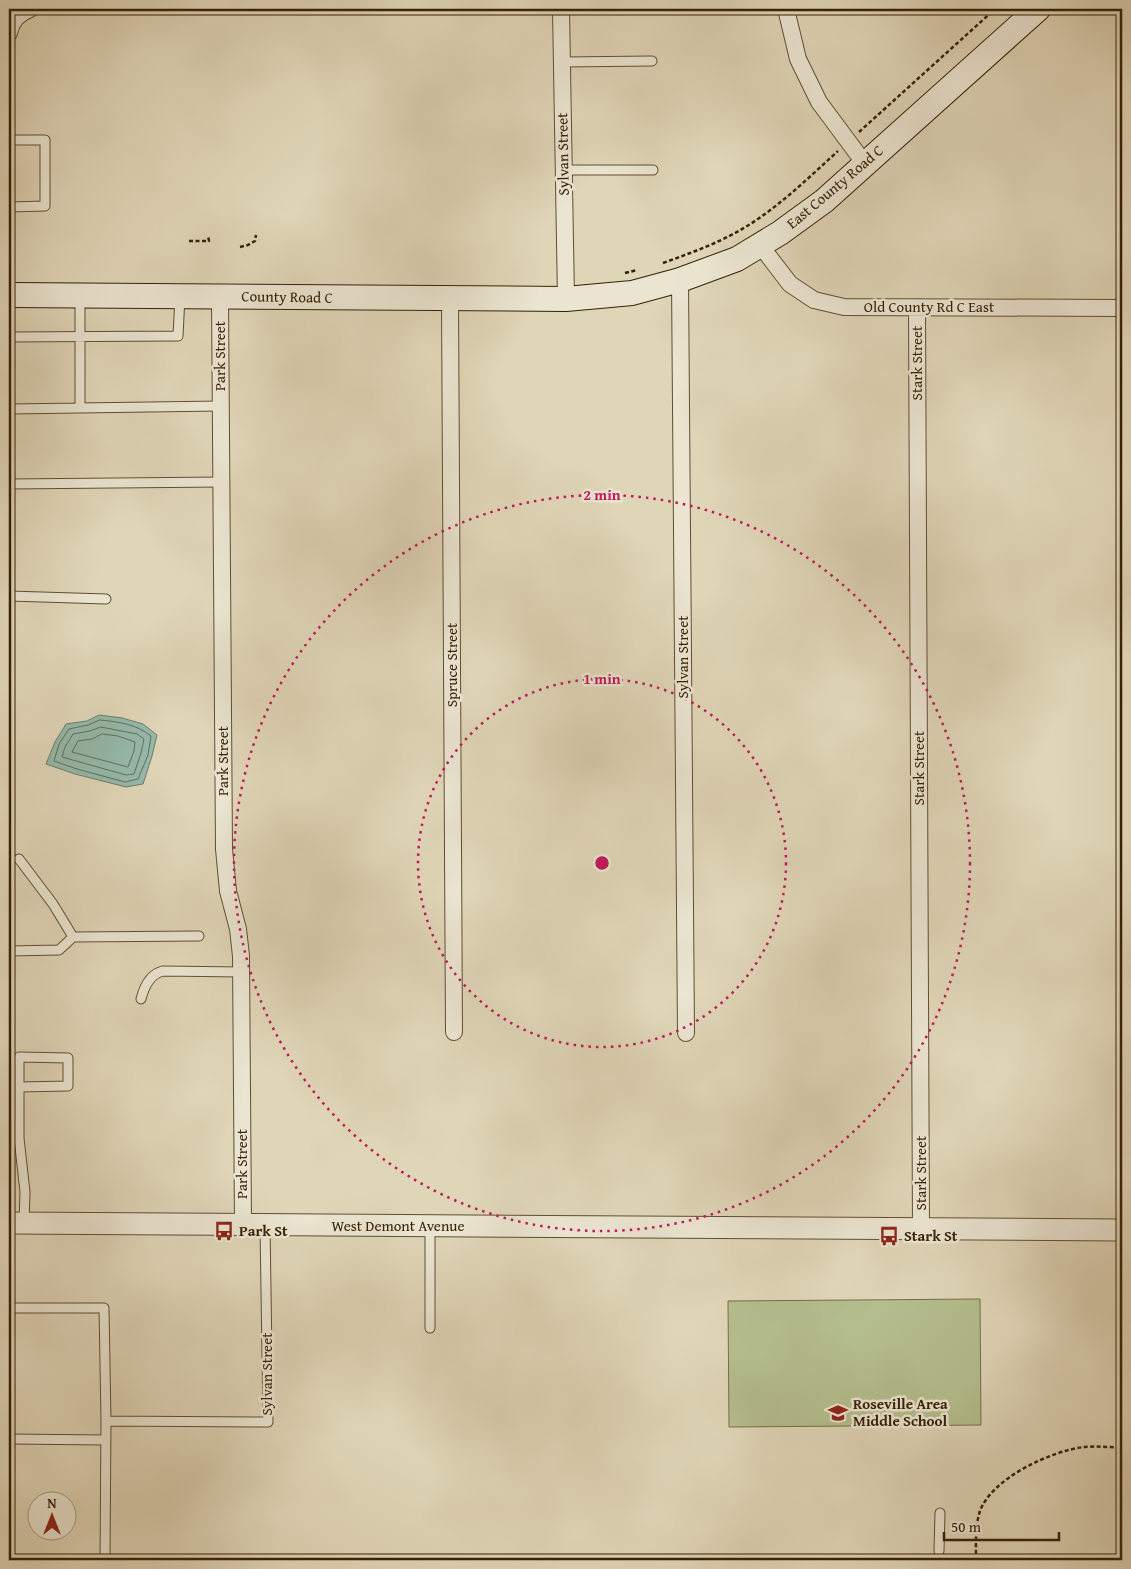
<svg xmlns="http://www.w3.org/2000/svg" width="1131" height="1569" font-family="'Gentium Book Plus',serif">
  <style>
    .green { fill: #b4bd8d; stroke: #766f4a }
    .water { fill: #94b9ab; stroke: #6f7c69 }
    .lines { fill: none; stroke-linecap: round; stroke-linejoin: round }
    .shore { stroke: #666d58; stroke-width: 1 }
    .service-casing { stroke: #614e32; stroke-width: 11 }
    .minor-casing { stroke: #614e32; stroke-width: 18 }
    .tertiary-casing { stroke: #614e32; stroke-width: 23 }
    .secondary-casing { stroke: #372106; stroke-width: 26 }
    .path { stroke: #372106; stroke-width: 2.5; stroke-dasharray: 4 2.5; stroke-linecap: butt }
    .service { stroke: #eae4d0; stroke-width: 9 }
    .minor { stroke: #eae4d0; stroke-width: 16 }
    .tertiary { stroke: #eae4d0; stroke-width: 21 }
    .secondary { stroke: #eae4d0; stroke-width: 24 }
    .ring { fill: none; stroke: #c2185b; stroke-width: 2.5; stroke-dasharray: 2.5 5 }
    .labels { text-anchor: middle; stroke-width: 5; stroke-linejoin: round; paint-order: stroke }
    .street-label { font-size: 15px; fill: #372106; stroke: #eae4d0 }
    .poi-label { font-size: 15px; font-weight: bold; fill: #372106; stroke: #eae4d0; text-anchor: start }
    .centre { fill: #c2185b; stroke: #eae4d0; stroke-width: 2.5 }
    .ring-label { font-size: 15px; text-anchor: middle; font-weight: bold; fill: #c2185b; stroke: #eae4d0; stroke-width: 5; stroke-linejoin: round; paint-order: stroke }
  </style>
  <rect width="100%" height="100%" fill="#dfd5b7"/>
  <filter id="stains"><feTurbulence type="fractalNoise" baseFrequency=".004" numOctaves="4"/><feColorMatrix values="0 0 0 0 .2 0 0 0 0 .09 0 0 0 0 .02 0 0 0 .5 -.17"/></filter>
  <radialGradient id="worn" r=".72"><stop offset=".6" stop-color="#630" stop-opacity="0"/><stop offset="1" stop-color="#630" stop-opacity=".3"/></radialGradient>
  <path class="green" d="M980 1299 981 1425 729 1427 728 1301Z"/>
  <path class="water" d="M99 715 122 718 143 724 157 735 152 756 143 784 126 787 75 774 46 764 55 742 66 724 87 721Z"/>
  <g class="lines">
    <path class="shore" d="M100 720C119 722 136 724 151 736L148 755 138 779 125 782 77 769 54 761 59 744 69 729 88 725Z
      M101 727 137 734 144 739 141 753 134 774 126 775 62 757 65 747 73 734 90 731Z
      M102 734 118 736 135 742 134 751 128 767 72 752 78 741 92 739Z"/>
    <defs>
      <path id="service" d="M562 62 652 61
        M9 140H45V206L9 207
        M564 170H653
        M9 337 178 336 180 296
        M80 408V296
        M9 409 220 406
        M9 484 221 482
        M9 596 106 599
        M19 859 53 904 73 937
        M9 951 59 950 73 937 199 936
        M141 999C144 987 150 974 163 971L241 972
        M19 1087 68 1086V1058L19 1057V1138L25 1192 24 1222
        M430 1226V1328
        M9 1308H104L106 1421 105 1560
        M106 1421 268 1422 265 1225
        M9 1439 106 1440
        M939 1551 940 1513"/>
      <path id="minor" d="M561 9 566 299
        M786 9 798 59 819 102 865 164
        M9 33C11 21 19 13 30 9
        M760 245 790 284 814 300 844 307 1122 308
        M680 280 686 1033
        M220 296 224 849 228 891 238 929 241 956 243 1224
        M450 299 454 1032
        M917 308 921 1229"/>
      <path id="tertiary" d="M9 1223 1122 1230"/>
      <path id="secondary" d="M9 295 566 299 632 293 680 280 737 259 780 233 824 201 1038 9"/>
    </defs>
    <use href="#service" class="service-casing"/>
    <use href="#minor" class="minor-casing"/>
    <use href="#tertiary" class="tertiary-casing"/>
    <use href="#secondary" class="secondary-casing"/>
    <path class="path" d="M859 132 995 9
      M189 241H209L208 236
      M240 247 248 245 255 241 256 235
      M663 263C688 254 713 245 735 233 774 212 806 180 838 151
      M625 273 637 270
      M976 1560C976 1544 975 1526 980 1511 992 1478 1051 1451 1084 1447 1097 1446 1110 1447 1122 1448"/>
    <use href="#service" class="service"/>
    <use href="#minor" class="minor"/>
    <use href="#tertiary" class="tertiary"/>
    <use href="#secondary" class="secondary"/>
  </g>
  <g class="ring">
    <circle cx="602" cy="863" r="184"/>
    <circle cx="602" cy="863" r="368"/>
  </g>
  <defs>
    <symbol id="bus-bare" viewBox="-9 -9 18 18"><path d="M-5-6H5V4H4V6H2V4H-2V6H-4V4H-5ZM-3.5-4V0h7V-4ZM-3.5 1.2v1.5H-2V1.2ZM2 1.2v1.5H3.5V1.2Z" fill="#8f2418" stroke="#eae4d0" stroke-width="2.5" paint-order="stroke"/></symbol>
    <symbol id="school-bare" viewBox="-9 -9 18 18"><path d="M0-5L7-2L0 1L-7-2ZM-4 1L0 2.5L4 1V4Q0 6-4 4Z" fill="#8f2418" stroke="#eae4d0" stroke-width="2.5" paint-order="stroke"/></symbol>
  </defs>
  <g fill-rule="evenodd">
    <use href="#bus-bare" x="210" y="1217" width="28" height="28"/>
    <use href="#bus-bare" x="875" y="1222" width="28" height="28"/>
    <use href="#school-bare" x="824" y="1399" width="28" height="28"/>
  </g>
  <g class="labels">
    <g class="street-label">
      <text transform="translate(563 154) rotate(-91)" y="5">Sylvan Street</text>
      <text transform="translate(835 187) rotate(-40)" y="5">East County Road C</text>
      <text transform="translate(287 297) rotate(1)" y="5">County Road C</text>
      <text x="929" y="312">Old County Rd C East</text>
      <text transform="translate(220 356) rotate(-90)" y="5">Park Street</text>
      <text transform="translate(917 363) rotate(-90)" y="5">Stark Street</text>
      <text transform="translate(683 657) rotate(-90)" y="5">Sylvan Street</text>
      <text transform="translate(452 665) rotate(-90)" y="5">Spruce Street</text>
      <text transform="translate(223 761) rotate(-90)" y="5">Park Street</text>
      <text transform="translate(919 768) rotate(-90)" y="5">Stark Street</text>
      <text transform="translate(242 1164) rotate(-90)" y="5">Park Street</text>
      <text transform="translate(921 1173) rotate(-90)" y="5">Stark Street</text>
      <text x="398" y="1231">West Demont Avenue</text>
      <text transform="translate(267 1374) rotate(-90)" y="5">Sylvan Street</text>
    </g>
    <g class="poi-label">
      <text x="239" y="1236">Park St</text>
      <text x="904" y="1241">Stark St</text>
      <text x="853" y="1409">Roseville Area<tspan x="853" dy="17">Middle School</tspan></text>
    </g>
  </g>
  <circle cx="602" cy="863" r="8" class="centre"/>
  <g class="ring-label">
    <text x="602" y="500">2 min</text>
    <text x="602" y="684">1 min</text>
  </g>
  <rect width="1131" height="1569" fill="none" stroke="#dfd5b7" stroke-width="30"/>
  <rect x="10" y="10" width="1111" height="1549" fill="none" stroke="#372106" stroke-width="2.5"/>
  <rect x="15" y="15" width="1101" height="1539" fill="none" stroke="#372106"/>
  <g transform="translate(52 1516)"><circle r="24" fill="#eae4d0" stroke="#a2967f"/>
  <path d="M0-4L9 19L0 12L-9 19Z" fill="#8f2418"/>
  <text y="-8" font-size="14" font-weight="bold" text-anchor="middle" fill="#372106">N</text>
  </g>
  <path d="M944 1532v8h115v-8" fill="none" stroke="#372106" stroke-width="2.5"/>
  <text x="951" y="1532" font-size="15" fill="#372106" stroke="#eae4d0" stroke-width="4" paint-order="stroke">50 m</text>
  <rect width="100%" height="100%" filter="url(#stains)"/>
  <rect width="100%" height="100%" fill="url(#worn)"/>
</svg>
